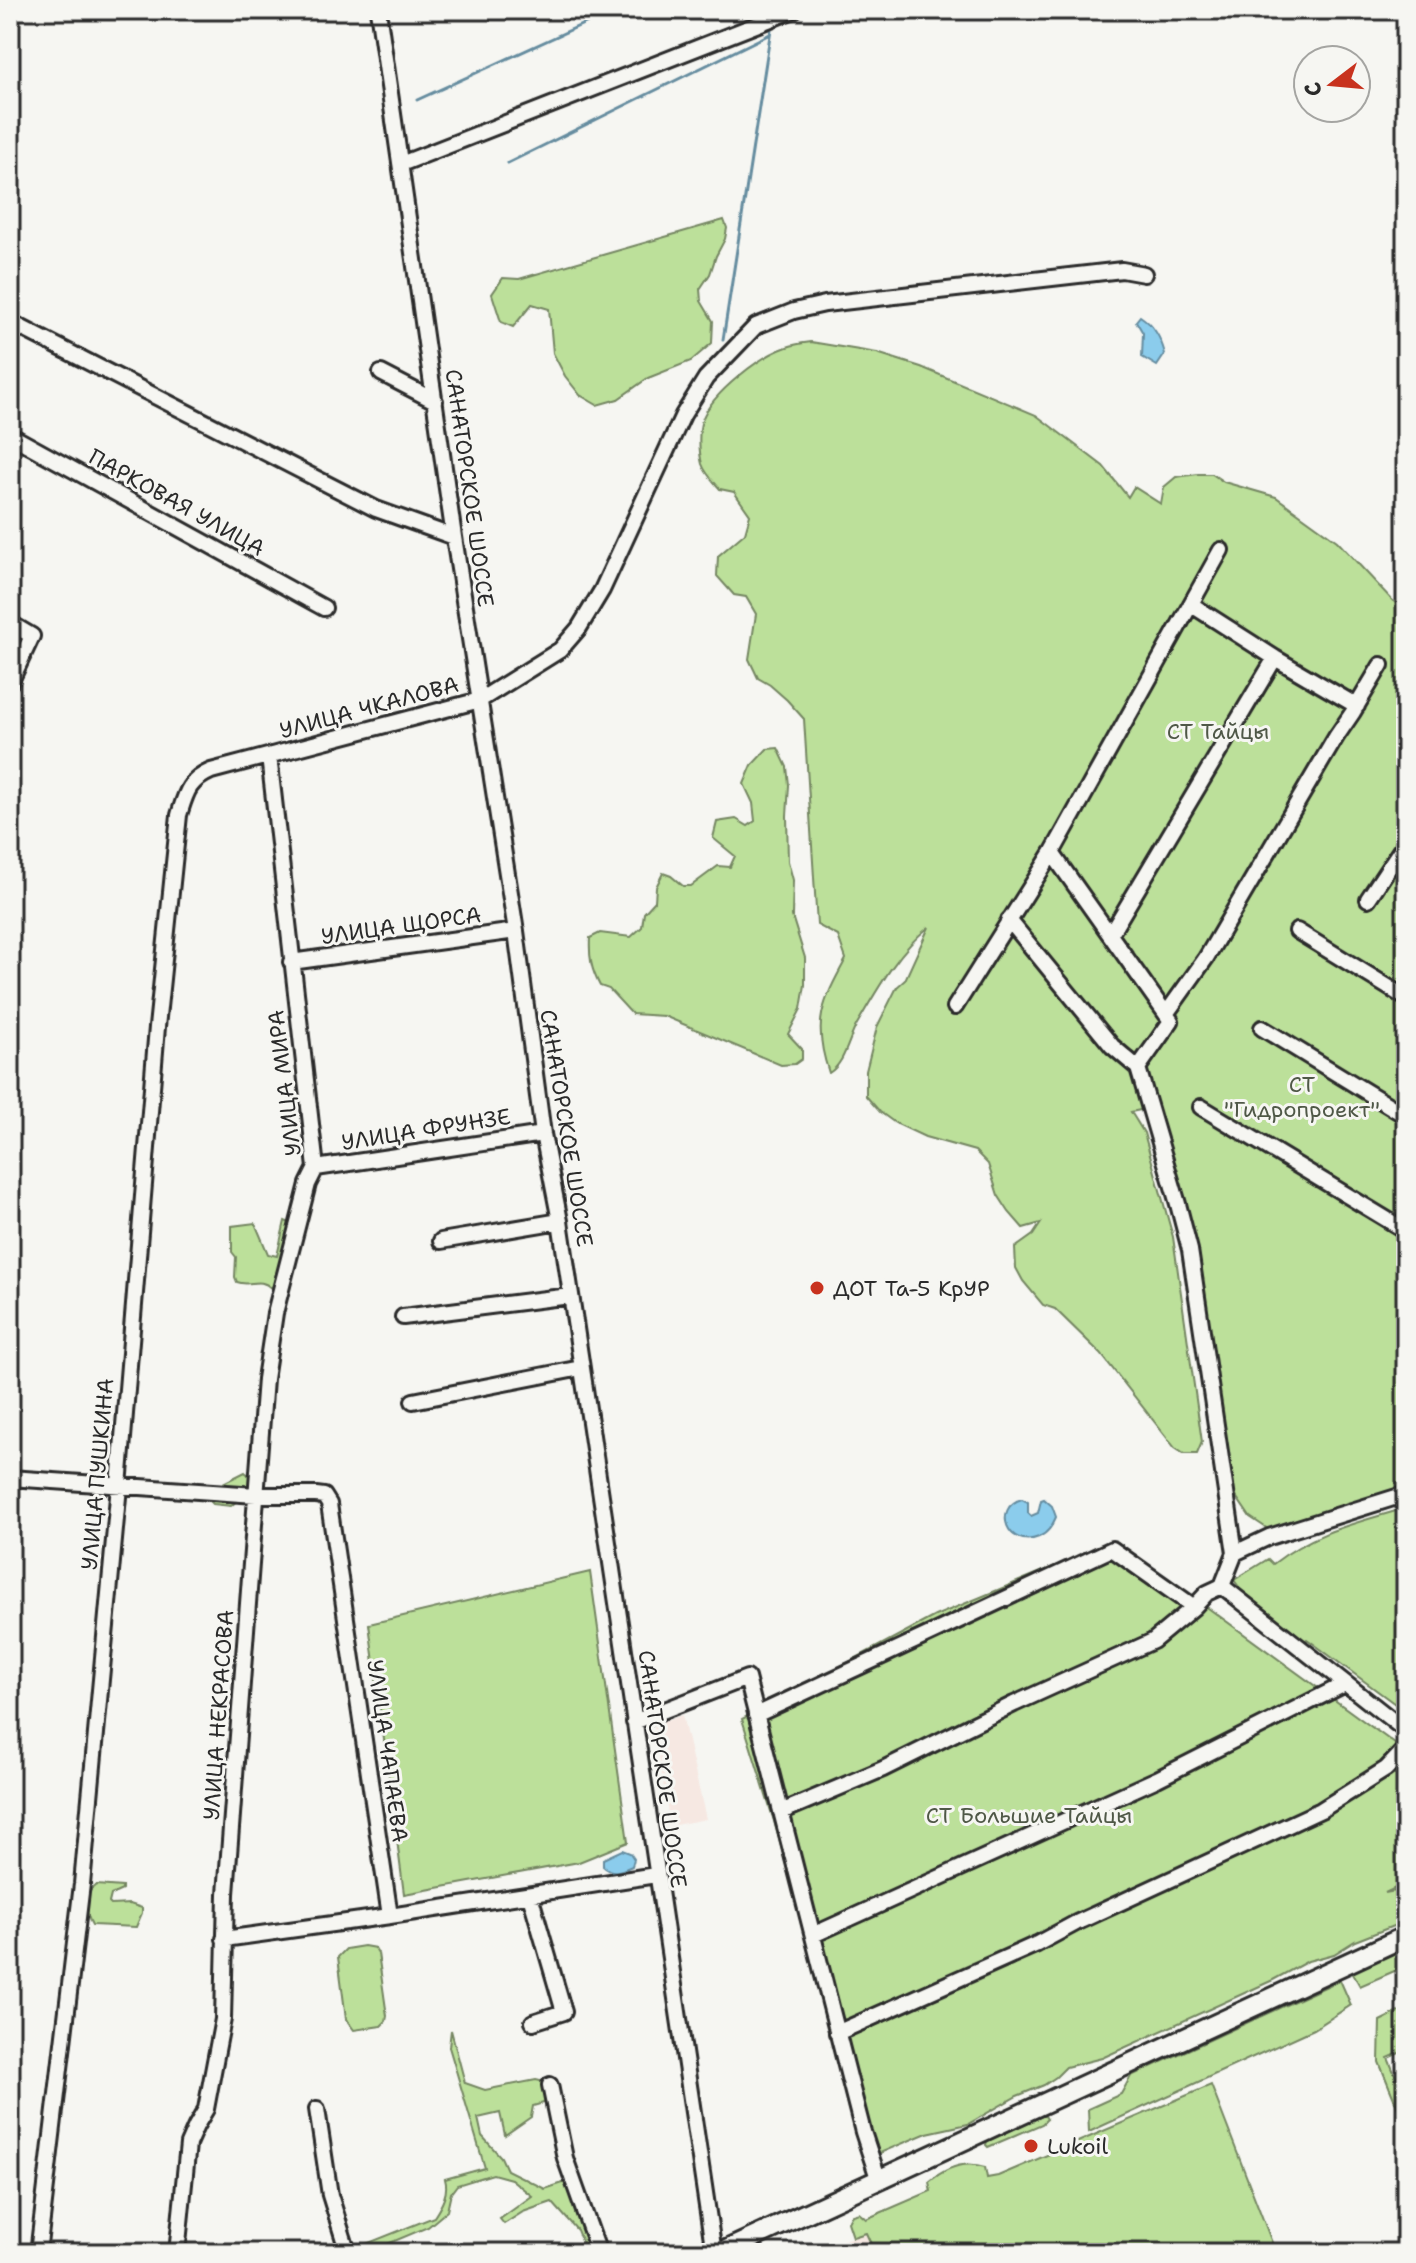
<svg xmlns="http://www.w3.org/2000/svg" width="1416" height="2263" font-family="'Shantell Sans',sans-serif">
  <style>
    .built { fill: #f6e8e2 }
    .green { fill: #bce09a; stroke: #748662; stroke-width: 2; fill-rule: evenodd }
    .water { fill: #8bccec; stroke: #658c9f; stroke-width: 2 }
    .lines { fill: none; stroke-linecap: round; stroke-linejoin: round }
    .stream { stroke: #658c9f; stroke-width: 3 }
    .minor-casing { stroke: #2b2b2b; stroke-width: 20 }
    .major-casing { stroke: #2b2b2b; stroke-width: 24 }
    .minor { stroke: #f6f6f2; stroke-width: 14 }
    .major { stroke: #f6f6f2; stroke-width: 18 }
    .poi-dot { fill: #c8321e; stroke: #f6f6f2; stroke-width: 3 }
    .labels { text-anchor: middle; stroke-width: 6; stroke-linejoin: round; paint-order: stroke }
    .street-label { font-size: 22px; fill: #2b2b2b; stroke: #f6f6f2 }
    .park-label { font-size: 22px; fill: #4f5847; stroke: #f6f6f2 }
    .poi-label { font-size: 22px; fill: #2b2b2b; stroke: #f6f6f2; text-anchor: start }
  </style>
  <rect width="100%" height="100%" fill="#f6f6f2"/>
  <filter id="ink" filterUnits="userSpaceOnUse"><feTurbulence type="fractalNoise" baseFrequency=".0125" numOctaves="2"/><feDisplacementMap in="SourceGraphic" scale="16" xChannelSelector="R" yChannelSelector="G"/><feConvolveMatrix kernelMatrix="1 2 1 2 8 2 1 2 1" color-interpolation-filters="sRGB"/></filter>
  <g filter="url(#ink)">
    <path class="built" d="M682 1715 706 1819 670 1826 654 1726Z
      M866 2232 875 2253H845L839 2242Z"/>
    <path class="green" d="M724 220 727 228 725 239 716 256 710 274 700 289 701 301 713 321 712 343 691 361 648 378 618 399 597 405 580 395 565 376 553 353 549 309 532 304 513 327 501 322 492 294 503 278 519 279Z
      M811 342 877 353 921 367 1036 415 1103 466 1128 497 1134 487 1161 504 1164 487 1176 477 1198 474H1212L1224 482 1276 497 1337 541 1393 601 1406 608V1486L1271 1531 1250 1517 1231 1489 1192 1248 1150 1108 1131 1112 1144 1133 1173 1237 1202 1442 1197 1454H1184L1175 1448 1101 1354 1055 1309 1043 1305 1023 1281 1016 1268 1015 1248 1033 1235 1041 1223 1023 1228 1009 1212 998 1195 988 1164 975 1151 925 1137 895 1123 880 1112 866 1096V1071L877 1027 897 987 905 980 929 927C898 951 877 990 857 1024 848 1040 845 1063 829 1073 812 1023 822 1003 846 959L838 936 817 925 804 719 787 700 770 685 758 678 749 659 756 614 746 597 734 595 717 576 718 556 745 533 750 515 734 492 720 489C714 482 705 473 702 464 699 452 698 431 702 420 712 393 760 356 787 347 794 344 803 343 811 342Z
      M778 748 787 767 789 785 787 816 788 861 793 880 792 916 805 958V985L801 1009 788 1034 802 1049V1059L795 1064 781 1065 664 1016 632 1014 609 989 600 986C591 969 589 957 590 938L600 933 631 937 642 927 644 913 655 901 656 887 663 873 671 876 683 886H691L718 866 730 867 735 856 713 838 717 822 736 819 748 826 755 821 753 803 744 784 752 765 767 749Z
      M285 1221 290 1223 279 1279 271 1288C260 1277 250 1287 237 1282L235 1277 236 1257 232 1252V1226L255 1223 268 1254 277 1256Z
      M245 1472 252 1478 249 1491 231 1506 213 1504 210 1501 223 1483Z
      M1406 1508V1712L1307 1639 1301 1644 1234 1594 1239 1587 1234 1580 1268 1559 1273 1564C1315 1531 1356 1523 1406 1508Z
      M1116 1541 1406 1752V1883L1385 1893 1406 1889V1921L1355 1941 1334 1954 1308 1961 1273 1980 1102 2058 1066 2067 1056 2077 1044 2085 1017 2096 968 2124 927 2133 866 2159 774 1821 742 1719 935 1616Z
      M590 1572 628 1842 579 1862 404 1894 369 1624Z
      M96 1885 122 1887V1890L111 1895 109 1903 111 1905 130 1904 142 1908V1913L136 1927 92 1925C85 1913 83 1894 96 1885Z
      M364 1946 375 1948 378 1953 387 2016 386 2021 381 2026 354 2030 346 2019 338 1957 346 1949Z
      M1406 1948V1966L1360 1986 1352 1972Z
      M1340 1980 1351 2005 1314 2029 1089 2132 1088 2109 1121 2094 1131 2076Z
      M1406 2008V2050L1388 2058 1406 2101V2128L1379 2062 1380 2021Z
      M451 2030 465 2083 485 2090 536 2080 545 2082 604 2253H586L577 2230 552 2202 523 2212 504 2224 500 2219 532 2196 511 2179 493 2174 457 2185 451 2193 447 2211 428 2227 366 2253H349L351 2250 434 2217C442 2205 449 2192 445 2179L485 2168 449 2047ZM547 2102 569 2181 545 2189 507 2170 501 2157 482 2136 478 2118 500 2113 505 2135 531 2117 533 2106Z
      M1211 2085 1276 2253H875L866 2233 853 2237 848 2222 852 2215 859 2213 866 2219 931 2191 929 2182C945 2168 964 2160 985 2167L987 2178 998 2176Z
      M1042 2116H1045L1047 2119 1042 2124 988 2147 986 2145 987 2141Z"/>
    <path class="water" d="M1140 316C1154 325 1161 338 1165 354L1157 366 1142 357 1143 333 1136 321Z
      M1022 1499 1028 1502V1513L1031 1516 1038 1513 1041 1500 1044 1499 1052 1506 1056 1517C1052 1526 1048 1533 1039 1537 1007 1550 992 1507 1022 1499Z
      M622 1850 630 1853 634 1859 632 1866C621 1871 612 1875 603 1866V1859Z"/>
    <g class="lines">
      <path class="stream" d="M417 100 614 10
        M508 163 770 34
        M723 340 771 29"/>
      <defs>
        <path id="minor" d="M378 10 454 537 516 931 543 1134 560 1221 714 2253
          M401 164 794 10
          M10 322 376 509 454 537
          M381 373 435 401
          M10 435 324 608
          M1192 605 1275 658 1357 706
          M10 623 32 636 10 683
          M1052 853 1171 1021 1138 1068
          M1368 899 1406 842
          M1009 920 1112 1046 1138 1068 1178 1204 1190 1250 1235 1553
          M1297 931 1406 998
          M1110 935 1275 658
          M291 962 516 931
          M955 1007 1052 853 1221 550
          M1166 1014 1206 958 1336 737 1353 712 1381 665
          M1262 1028 1406 1116
          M1201 1107 1406 1231
          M316 1168 543 1134
          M441 1241 560 1221
          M403 1317 570 1296
          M413 1401 581 1368
          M10 1478 256 1495H316L324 1496 329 1504 390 1916 224 1939
          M1222 1586 1406 1731
          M756 1715 1112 1549 1194 1607 1207 1593 1222 1586 1235 1553 1269 1537 1406 1494
          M634 1722 747 1678 863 2132 879 2181
          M781 1812 883 1769 1014 1704 1153 1641 1194 1607
          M530 1895 564 2012 533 2022
          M390 1916 656 1875
          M813 1935 1157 1779 1345 1684
          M837 2033 1037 1944 1076 1923 1321 1810 1386 1769 1406 1748
          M550 2085 565 2158 599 2253
          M317 2109 330 2195 348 2253
          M38 2253 82 1884 119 1486 157 1027 179 815C186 793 188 781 211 771L480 700 560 650 579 628 602 590 683 415 706 378 756 326 794 311 825 304 1122 270 1144 274
          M177 2253 188 2144 196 2126 206 2109 223 2019 226 1894 265 1379 275 1313 308 1184 316 1168 269 756"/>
        <path id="major" d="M720 2253 1406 1936"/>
      </defs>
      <use href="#minor" class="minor-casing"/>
      <use href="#major" class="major-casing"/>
      <use href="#minor" class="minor"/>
      <use href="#major" class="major"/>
    </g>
  </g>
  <g class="poi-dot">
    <circle cx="817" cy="1288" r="8"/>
    <circle cx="1031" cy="2146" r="8"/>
  </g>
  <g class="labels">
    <g class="street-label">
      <text transform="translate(470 488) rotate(82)" y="8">САНАТОРСКОЕ ШОССЕ</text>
      <text transform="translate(177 502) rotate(29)" y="8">ПАРКОВАЯ УЛИЦА</text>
      <text transform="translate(369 707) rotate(-15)" y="8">УЛИЦА ЧКАЛОВА</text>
      <text transform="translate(401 925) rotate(-8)" y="8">УЛИЦА ЩОРСА</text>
      <text transform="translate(284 1083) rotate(-97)" y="8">УЛИЦА МИРА</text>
      <text transform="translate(567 1128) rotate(81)" y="8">САНАТОРСКОЕ ШОССЕ</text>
      <text transform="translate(426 1129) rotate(-9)" y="8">УЛИЦА ФРУНЗЕ</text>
      <text transform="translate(97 1474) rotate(-85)" y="8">УЛИЦА ПУШКИНА</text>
      <text transform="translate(218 1715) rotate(-86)" y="8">УЛИЦА НЕКРАСОВА</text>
      <text transform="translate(388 1751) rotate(82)" y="8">УЛИЦА ЧАПАЕВА</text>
      <text transform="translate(663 1769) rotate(82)" y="8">САНАТОРСКОЕ ШОССЕ</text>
    </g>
    <g class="park-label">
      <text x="1218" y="739">СТ Тайцы</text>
      <text x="1302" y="1092">СТ<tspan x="1302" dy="25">"Гидропроект"</tspan></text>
      <text x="1029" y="1823">СТ Большие Тайцы</text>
    </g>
    <g class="poi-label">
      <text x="833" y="1296">ДОТ Та-5 КрУР</text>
      <text x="1047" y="2154">Lukoil</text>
    </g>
  </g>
  <rect width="1416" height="2263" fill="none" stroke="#f6f6f2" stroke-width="40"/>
  <rect x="20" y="20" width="1376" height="2223" fill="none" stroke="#2b2b2b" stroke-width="3" filter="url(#ink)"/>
  <g transform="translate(1332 84) rotate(254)"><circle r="38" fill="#f6f6f2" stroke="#a5a5a2" stroke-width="2"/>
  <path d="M0-6L14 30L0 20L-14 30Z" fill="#c8321e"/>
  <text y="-12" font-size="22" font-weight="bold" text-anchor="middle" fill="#2b2b2b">С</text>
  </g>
</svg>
